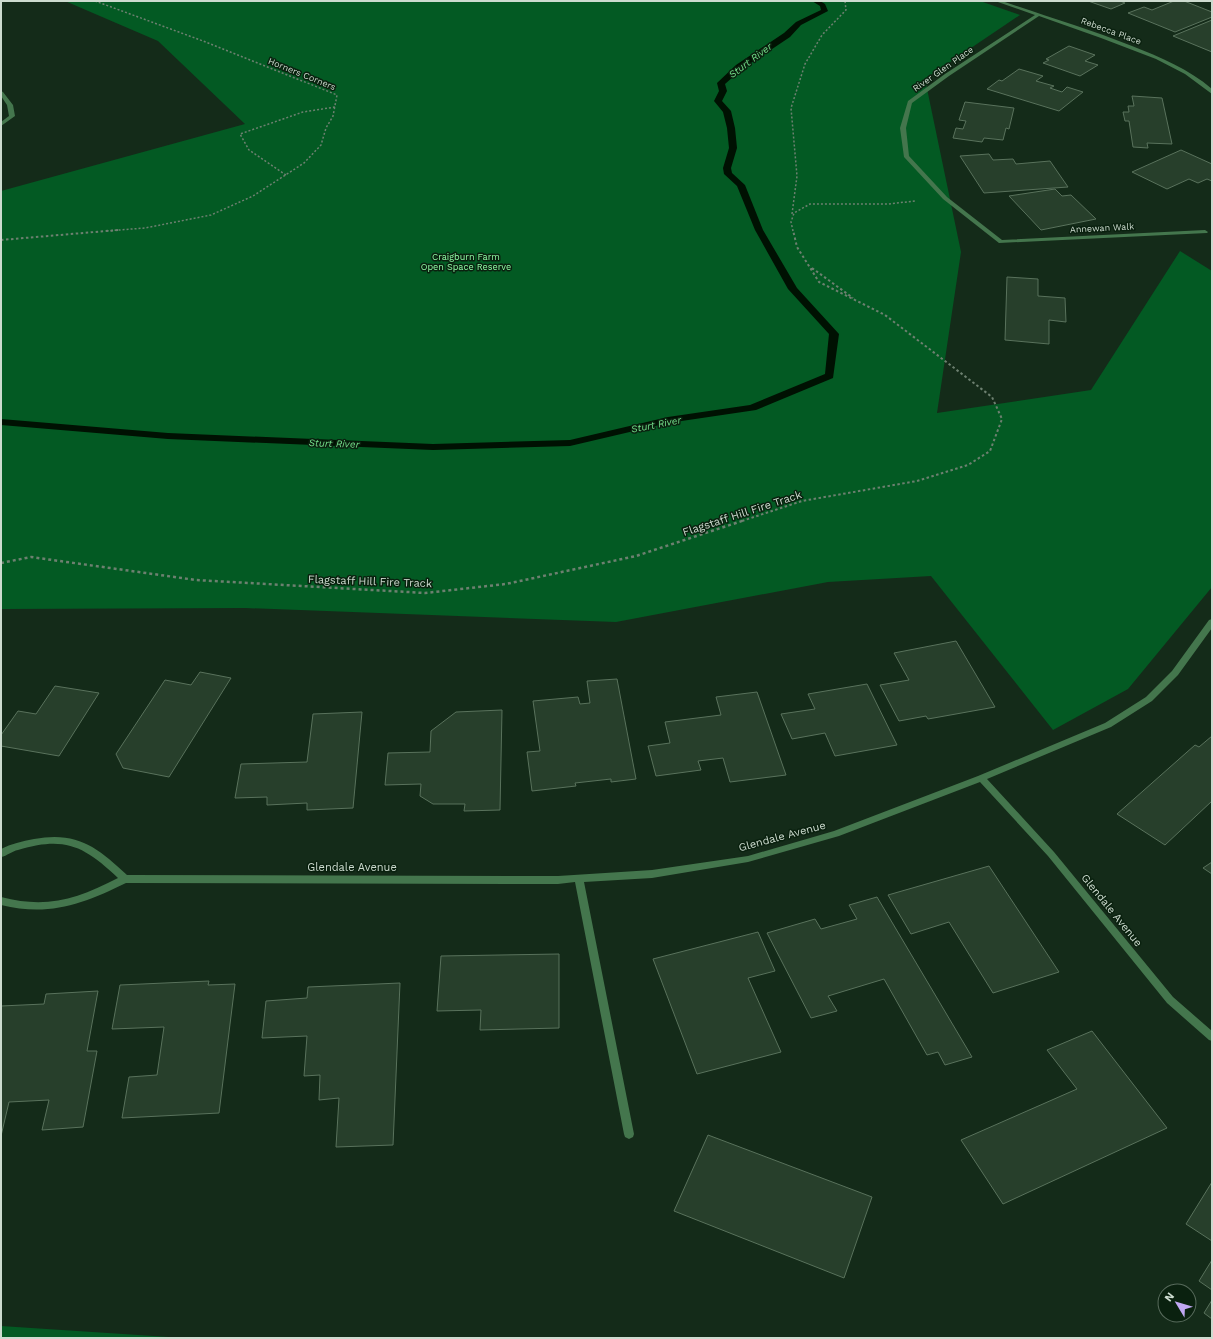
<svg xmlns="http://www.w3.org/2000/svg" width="1213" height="1339" font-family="'Work Sans',sans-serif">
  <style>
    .green { fill: #035a23 }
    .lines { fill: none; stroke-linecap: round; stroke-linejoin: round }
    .stream { fill: #001102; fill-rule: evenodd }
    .building { fill: #273f2b; stroke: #59725c }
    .path-far2 { stroke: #6d8070; stroke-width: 1.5; stroke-dasharray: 2 2; stroke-linecap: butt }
    .path-far1 { stroke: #6d8070; stroke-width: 2; stroke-dasharray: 2.5 2.5; stroke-linecap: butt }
    .path { stroke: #6d8070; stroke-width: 2.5; stroke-dasharray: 3 3; stroke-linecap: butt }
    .minor { fill: #44764d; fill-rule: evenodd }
    .labels { text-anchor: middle; stroke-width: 3; stroke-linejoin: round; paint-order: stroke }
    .far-street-label { font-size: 9px; fill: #cddbcf; stroke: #0a210f }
    .far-park-label { font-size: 9px; fill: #91fca6; stroke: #0a210f }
    .far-water-label { font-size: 10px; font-style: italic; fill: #74df8b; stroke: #0a210f }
    .street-label { font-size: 11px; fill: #cddbcf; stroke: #0a210f }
  </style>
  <rect width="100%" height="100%" fill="#142b19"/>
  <path class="green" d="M65 1H980L1020 15 925 79 961 252 937 413 1091 390 1180 251 1212 271V587L1128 689 1053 730 931 576 828 582 616 622 245 608 1 609V191L245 124 158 41Z
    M1 1326 184 1338H1Z"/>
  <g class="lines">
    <path class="stream" d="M812 1H820L825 4 828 11 801 25 790 37 742 69 725 84 727 91 722 101 731 111 735 128 737 148 731 168 732 173 745 185 763 230 797 288 839 334 833 378 756 410 668 423 570 446 433 450 168 439 1 425V419L168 433 433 444 570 440 668 417 750 405 825 374 829 334 788 289 755 230 737 186 724 174 723 168 729 148 727 128 723 112 714 101 719 91 717 83 736 65 784 33 796 22 821 10 820 6Z"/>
  </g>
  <path class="building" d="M1088 1H1120L1125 3 1111 9Z
    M1174 1H1184L1212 12V17L1175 32 1128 13 1144 7 1152 10Z
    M1212 20V52L1173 36Z
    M1069 46 1095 55 1085 61 1098 65 1080 76 1043 63 1049 60 1046 59Z
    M1019 69 1043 76 1036 81 1054 86 1050 88 1062 92 1067 87 1083 92 1059 111 987 89 999 80 1002 81Z
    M1132 96 1162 98 1172 144 1147 143 1148 148 1133 147 1129 121H1125L1123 112H1129L1128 106H1134Z
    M965 102 1014 108 1009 129 1006 128 1003 140 984 138 982 142 953 138 956 128 963 129 966 121 959 120Z
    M1181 150 1212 164V181L1207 179 1198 183 1189 179 1167 189 1132 172Z
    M989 154 993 160 1013 159 1016 164 1050 161 1068 187 984 193 960 156Z
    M1055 189 1062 196 1071 195 1096 219 1041 230 1009 196Z
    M1007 277 1038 279V296L1065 298 1066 322 1049 320V344L1005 340Z
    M956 641 995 707 928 719 926 716 899 721 880 685 909 680 894 653Z
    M200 672 231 678 169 777 123 768 116 754 165 680 191 685Z
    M617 679 636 779 611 782V779L575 783 576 786 532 791 527 752 540 751 533 701 578 697 580 704 590 703 587 681Z
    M867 684 897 745 835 756 825 733 792 739 781 714 815 709 808 694Z
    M55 686 99 693 59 756 1 746V735L18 711 36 714Z
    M757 692 786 775 730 782 723 758 698 761 701 770 656 776 648 746 670 743 665 722 721 715 716 697Z
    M502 710 500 810 464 811 465 804H433L420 796 421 784 385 785 388 753 430 752 431 731 456 712Z
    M362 712 353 808 307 810V803L267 805V797L235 798 241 764 307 762 313 714Z
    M1212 736V801L1165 845 1117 814 1195 745 1199 747Z
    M1212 862V874L1203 868Z
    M989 866 1059 972 993 993 949 922 911 934 888 895Z
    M877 897 972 1057 945 1065 938 1052 927 1055 884 979 828 996 837 1011 811 1018 767 933 815 919 821 929 857 919 849 905Z
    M758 932 775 971 748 978 781 1052 697 1074 653 959Z
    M559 954V1028L480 1030 481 1010 437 1011 441 956Z
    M209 981 208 985 235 984 219 1113 122 1118 129 1077 157 1075 164 1027 112 1029 120 985Z
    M400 983 393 1145 336 1147 339 1098 319 1100 320 1075 304 1076 307 1036 262 1038 266 1001 307 998 308 987Z
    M98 991 87 1051H97L83 1127 42 1130 49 1100 9 1102 1 1136V1006L44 1004 46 994Z
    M1092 1031 1167 1128 1003 1204 961 1140 1077 1089 1047 1050Z
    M708 1135 872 1197 844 1278 674 1211Z
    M1212 1182V1241L1186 1224Z
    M1212 1260V1290L1199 1281Z
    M1212 1300V1319L1204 1313Z"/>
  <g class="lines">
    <path class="path-far2" d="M95 1 203 41 337 95 333 116 326 128 321 145 304 163 253 196 211 215 145 228 106 231
      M286 175 249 150 240 134 303 112 335 107
      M792 214 797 176 791 108 805 64 822 35 846 10 845 1
      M793 231 791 222 794 213 810 204H888L915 201"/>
    <path class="path-far1" d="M1 240 118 230
      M812 268 853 298
      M742 521 802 501 917 481 968 465 990 451 1002 419 992 397 885 315 819 282 797 247 793 230"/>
    <path class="path" d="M1 563 31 557 196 580 425 593 506 584 636 556 745 520"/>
    <path class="minor" d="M995 1H1002C1045 16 1089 29 1132 46 1160 57 1189 69 1212 89V94L1185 74 1156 59 1101 38 1039 16 949 76 912 103 906 128 909 156 947 197 1002 240 1205 230 1208 232 1207 233 999 243 943 199 904 157 900 128 908 101 945 74 1035 15Z
      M1 91 3 92 13 105 15 116 1 126V122L9 116 7 105 1 96Z
      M1212 619V628L1178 675 1152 701 1111 727 987 779 1054 852 1173 997 1212 1031V1041L1209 1040 1167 1003 1048 856 980 782 839 836 748 862 652 878 584 882 634 1134 633 1137 629 1139 625 1137 624 1134 575 882 558 884 126 883C83 904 49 917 1 905V897C47 909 77 899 118 878 84 846 65 836 18 850 12 851 7 856 1 857V849C11 844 22 841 34 839 77 831 97 847 127 875L558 876 652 870 748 856 834 831 978 776 1105 723 1146 697 1172 671 1209 620Z"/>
  </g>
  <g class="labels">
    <g class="far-street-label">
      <text transform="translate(1111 31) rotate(20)" y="3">Rebecca Place</text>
      <text transform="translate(943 69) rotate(-35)" y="3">River Glen Place</text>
      <text transform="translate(302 74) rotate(22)" y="3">Horners Corners</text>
      <text transform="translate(1102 228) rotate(-3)" y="3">Annewan Walk</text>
    </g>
    <g class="far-park-label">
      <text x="466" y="260">Craigburn Farm<tspan x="466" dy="10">Open Space Reserve</tspan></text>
    </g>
    <g class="far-water-label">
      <text transform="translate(750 60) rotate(-37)" y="4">Sturt River</text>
      <text transform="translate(656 424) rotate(-11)" y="4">Sturt River</text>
      <text transform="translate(334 443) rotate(2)" y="4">Sturt River</text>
    </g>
    <g class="street-label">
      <text transform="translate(742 513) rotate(-18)" y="4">Flagstaff Hill Fire Track</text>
      <text transform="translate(370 581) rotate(2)" y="4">Flagstaff Hill Fire Track</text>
      <text transform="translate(782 836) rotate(-15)" y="4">Glendale Avenue</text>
      <text x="352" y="871">Glendale Avenue</text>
      <text transform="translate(1112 910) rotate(51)" y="4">Glendale Avenue</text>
    </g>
  </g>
  <rect width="1213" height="1339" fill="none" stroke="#cddbcf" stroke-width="4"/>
  <g transform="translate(1177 1303) rotate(308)"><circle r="19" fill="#0a210f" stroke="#586b5c"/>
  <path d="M0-3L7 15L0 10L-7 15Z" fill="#c1a8f3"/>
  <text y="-6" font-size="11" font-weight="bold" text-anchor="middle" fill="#cddbcf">N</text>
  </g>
</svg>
